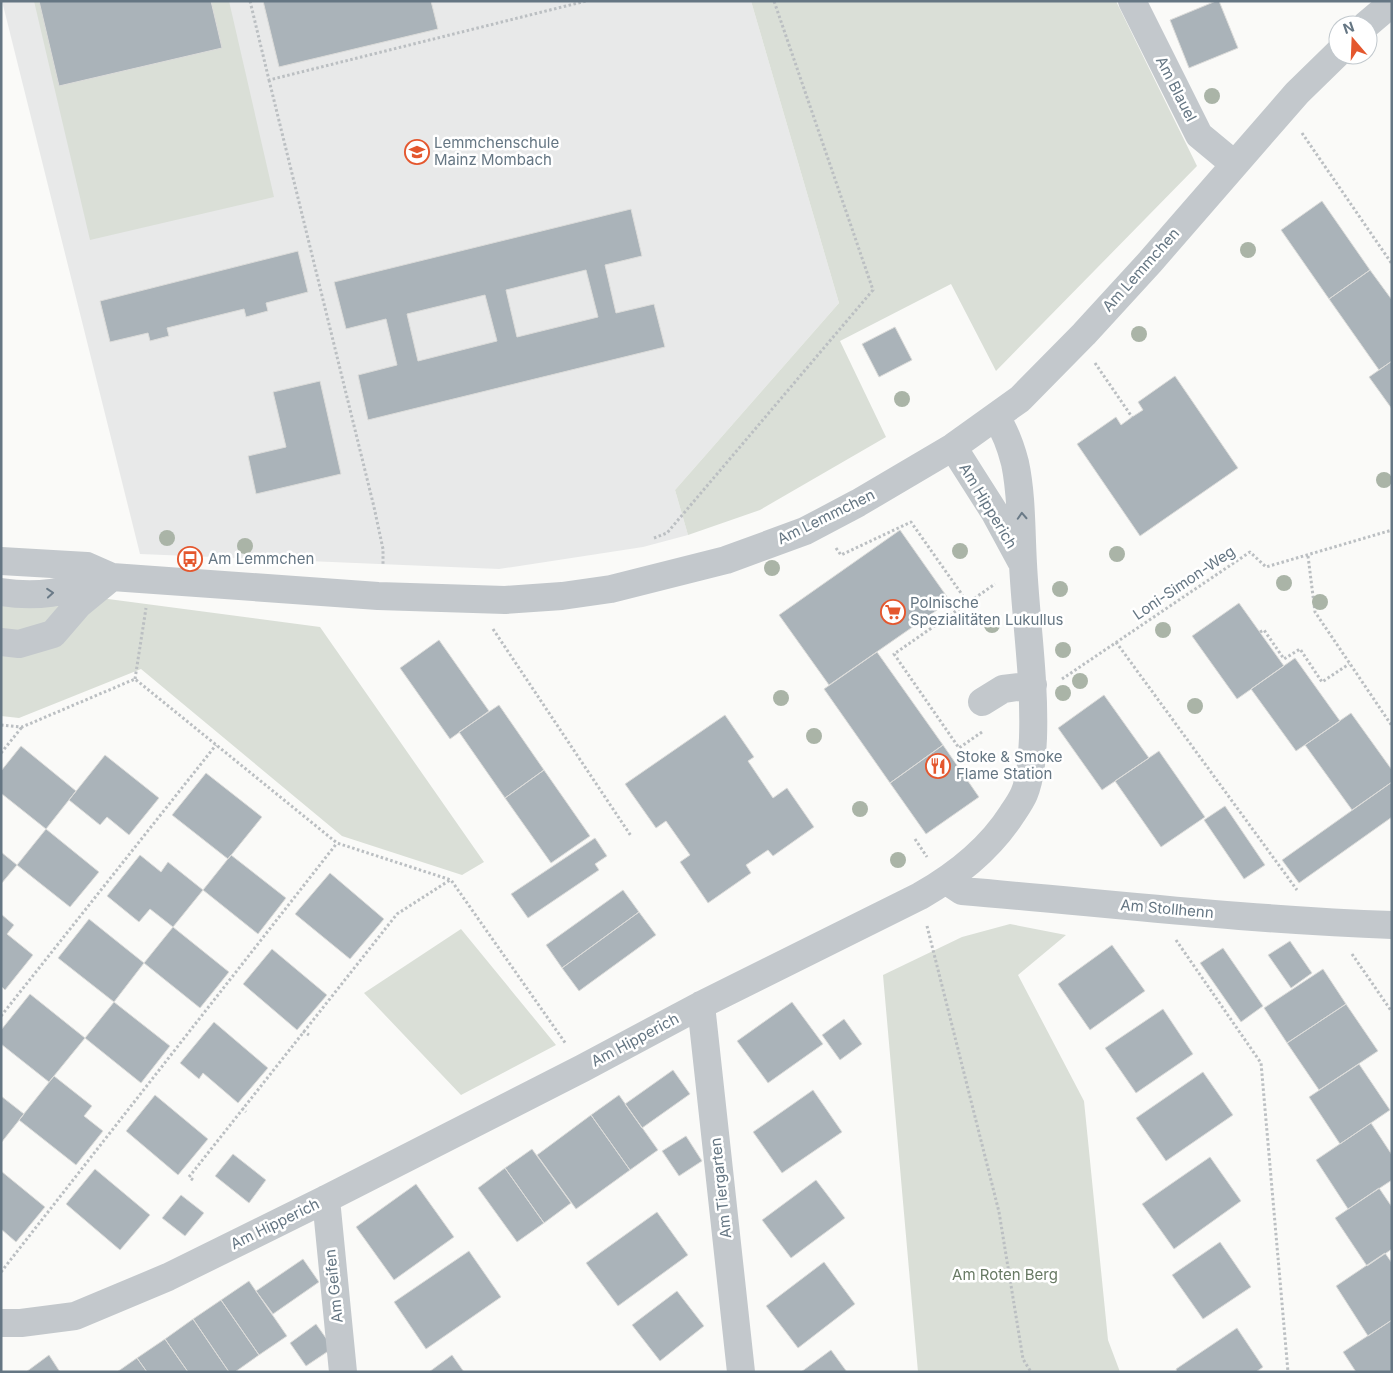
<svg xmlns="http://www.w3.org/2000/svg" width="1393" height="1373" font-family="Inter,sans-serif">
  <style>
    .built { fill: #e8e9e9 }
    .green { fill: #dadfd7 }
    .building { fill: #aab3b9; stroke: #dcdcda; fill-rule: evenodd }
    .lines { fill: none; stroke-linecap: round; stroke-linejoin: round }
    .path { stroke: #bbbfc2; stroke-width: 3; stroke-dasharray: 2.5 2.5; stroke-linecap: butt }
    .minor { stroke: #c3c8cc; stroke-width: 28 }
    .tree { fill: #aab4a7 }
    .oneway { stroke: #6a7a87 }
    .labels { text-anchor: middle; stroke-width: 5; stroke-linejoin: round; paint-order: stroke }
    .street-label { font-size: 15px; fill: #657683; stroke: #fff }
    .poi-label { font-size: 15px; fill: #657683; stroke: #fff; text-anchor: start }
    .park-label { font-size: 15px; fill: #687a64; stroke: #fff }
  </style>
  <rect width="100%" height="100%" fill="#fafaf8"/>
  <path class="built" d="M2 1H751L839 303 675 490 688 535 643 547 499 569 140 554Z"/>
  <path class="green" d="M34 1H229L274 197 90 240Z
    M751 1H1116L1197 166 996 371 951 284 840 341 886 437 760 510 688 535 675 490 839 303Z
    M1 593 93 597 320 627 484 862 462 875 342 836 141 669 19 718 1 716Z
    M1010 924 1066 935 1018 975 1084 1101 1108 1340 1120 1372H918L883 975 962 937Z
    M461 929 556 1045 461 1095 364 993Z"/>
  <path class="building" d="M39 1H211L222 48 59 86Z
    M263 1H431L438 29 279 67Z
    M1216 1H1219L1238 48 1189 68 1170 20Z
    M1322 201 1370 270 1329 299 1281 230Z
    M631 209 642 256 605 265 616 313 654 304 665 347 368 420 358 375 397 365 386 319 346 329 334 282ZM586 270 598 317 517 337 506 290ZM485 295 497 341 418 361 407 314Z
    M298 251 308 292 266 303 268 311 246 317 244 309 167 328 169 336 150 341 148 333 110 342 100 301Z
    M1370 270 1392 300V361L1379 370 1329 299Z
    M895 327 912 360 879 377 862 344Z
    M1392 361V409L1369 377Z
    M1175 376 1238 468 1140 536 1077 444 1116 417 1121 425 1132 417 1143 410 1138 402Z
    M320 381 341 474 256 494 248 456 286 447 273 392Z
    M900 530 950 601 829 685 779 615Z
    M1239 603 1284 666 1237 699 1192 636Z
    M439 640 489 711 450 739 400 668Z
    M877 652 943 745 890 783 824 689Z
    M1295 658 1340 721 1296 751 1251 689Z
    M1104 695 1149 758 1102 790 1058 728Z
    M499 705 544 770 505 798 459 732Z
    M1351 713 1392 770V782L1352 810 1305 745Z
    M725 715 754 757 748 761 773 798 787 788 814 827 773 856 768 850 746 865 751 873 708 903 680 862 690 855 666 821 656 828 625 784Z
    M943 745 979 797 926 834 890 783Z
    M21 746 76 791 46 829 2 794 1 795V771Z
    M1159 751 1205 817 1161 847 1115 781Z
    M105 755 159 798 129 835 107 817 100 825 69 800Z
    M544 770 590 836 551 863 505 798Z
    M206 773 262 817 228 859 172 815Z
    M1392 782V817L1299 883 1282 860Z
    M1225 806 1265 865 1244 879 1204 820Z
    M46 829 99 872 70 907 17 865Z
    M595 838 607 856 595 864 599 870 528 918 511 894Z
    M1 852 17 865 1 884Z
    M140 855 161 872 168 862 203 890 173 927 150 909 139 922 107 896Z
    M231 855 286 898 258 934 203 890Z
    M330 873 384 919 350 959 295 914Z
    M623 890 639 912 562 968 546 945Z
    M639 912 656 935 579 991 562 968Z
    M1 914 14 925 7 934 33 955 5 990 1 986Z
    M89 919 144 963 114 1002 58 958Z
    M173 927 229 972 200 1008 144 963Z
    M1290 941 1312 973 1291 988 1268 955Z
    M1112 945 1145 991 1090 1030 1058 984Z
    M1223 948 1263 1006 1241 1022 1200 963Z
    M272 949 327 995 297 1030 243 984Z
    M1323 969 1346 1004 1287 1043 1264 1008Z
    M30 994 85 1038 49 1082 1 1044V1030Z
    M114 1002 170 1046 141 1083 85 1038Z
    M792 1002 823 1044 768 1083 737 1041Z
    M1346 1004 1378 1051 1319 1090 1287 1043Z
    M1163 1009 1193 1054 1136 1093 1105 1048Z
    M844 1019 862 1044 840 1060 822 1035Z
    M214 1022 268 1068 238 1103 203 1073 199 1079 180 1063Z
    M1359 1064 1390 1110 1340 1144 1309 1097Z
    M673 1070 690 1094 642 1128 625 1104Z
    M1203 1072 1233 1115 1166 1161 1136 1118Z
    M54 1076 92 1106 84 1116 103 1131 76 1165 19 1120Z
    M813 1090 842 1132 782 1173 753 1132Z
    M155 1095 208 1139 178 1175 126 1131Z
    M619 1095 658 1150 630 1170 591 1115Z
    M1 1096 24 1114 1 1143Z
    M591 1115 630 1170 576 1209 537 1155Z
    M1371 1123 1392 1155V1180L1348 1209 1316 1160Z
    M686 1136 702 1161 679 1176 662 1151Z
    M532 1149 571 1203 544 1223 505 1168Z
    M233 1154 266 1180 249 1203 215 1176Z
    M1210 1157 1241 1201 1174 1249 1142 1204Z
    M505 1168 544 1223 517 1242 478 1188Z
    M95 1169 150 1215 120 1250 66 1204Z
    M1 1171 45 1207 16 1242 1 1229Z
    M816 1180 845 1218 791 1258 762 1220Z
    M416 1184 454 1237 394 1280 356 1227Z
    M1379 1188 1392 1207V1249L1367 1266 1335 1218Z
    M181 1195 204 1213 185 1236 162 1218Z
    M657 1212 688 1255 618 1306 586 1263Z
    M1220 1242 1251 1287 1203 1319 1172 1275Z
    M469 1251 501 1297 426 1349 394 1302Z
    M1385 1253 1392 1263V1320L1368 1336 1336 1286Z
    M303 1259 319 1282 273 1314 256 1291Z
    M824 1262 855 1304 798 1348 766 1306Z
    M249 1281 287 1336 259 1355 221 1300Z
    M677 1291 704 1326 660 1361 632 1325Z
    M221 1300 259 1355 235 1372H229L193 1319Z
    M193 1319 229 1372H188L165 1339Z
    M1392 1320V1372H1356L1343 1352Z
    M316 1324 333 1348 306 1366 290 1343Z
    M1237 1328 1263 1367 1256 1372H1177L1176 1369Z
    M165 1339 188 1372H147L137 1358Z
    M831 1350 847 1372H801Z
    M49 1355 60 1372H26Z
    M452 1355 464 1372H429Z
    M137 1358 147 1372H117Z"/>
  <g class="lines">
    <path class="path" d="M250 1 269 80 586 1
      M269 80 374 507 383 549V565
      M1302 133 1392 264
      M1095 363 1132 417
      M654 538 667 533 873 290 774 1
      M836 548 841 555 911 522 968 603
      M1308 556 1315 612 1392 726
      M493 629 631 836
      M1260 632 1264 630 1284 659 1300 649 1322 682 1349 664
      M1116 642 1297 890
      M135 679 146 608
      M1062 679 1250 552 1266 567 1392 530
      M1 725 22 727 135 679 337 843 451 880 566 1044
      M982 732 959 748 894 654 995 584
      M1 753 22 727
      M915 839 927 857
      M927 926 999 1212 1023 1359 1031 1372
      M1176 940 1261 1063 1288 1372
      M1352 954 1392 1012
      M1 1016 216 745
      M303 1031 309 1035
      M242 1108 246 1112
      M193 1180 189 1177 397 914 450 880
      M1 1272 337 843"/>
    <path class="minor" d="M1132 1 1199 135 1234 164
      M1366 25 1392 3
      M953 447 995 513 1021 561
      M1 561 87 566 112 577 378 596 505 600 562 596 611 589 726 560 805 531 858 503 953 447 1020 399 1084 334 1150 262 1297 93 1338 53
      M1 592C38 598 65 592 100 581
      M1 642 19 644 53 634 78 605 112 577
      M982 702 1003 689 1033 685
      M947 881 962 891C1105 903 1248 920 1392 925
      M701 1005 741 1372
      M326 1199 343 1372
      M1 1323H21L75 1316 168 1277 326 1199 583 1068 701 1005 920 896C957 875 989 850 1012 814 1016 808 1021 801 1024 794 1031 777 1032 757 1033 738 1035 680 1026 623 1023 564 1021 530 1022 496 1015 463 1011 447 1005 431 996 417"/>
  </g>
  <g class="tree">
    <circle cx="1212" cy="96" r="8"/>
    <circle cx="1248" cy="250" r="8"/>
    <circle cx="1139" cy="334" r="8"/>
    <circle cx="902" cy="399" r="8"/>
    <circle cx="1384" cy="480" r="8"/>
    <circle cx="167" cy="538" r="8"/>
    <circle cx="245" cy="546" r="8"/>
    <circle cx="960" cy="551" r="8"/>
    <circle cx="1117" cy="554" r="8"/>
    <circle cx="772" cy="568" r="8"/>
    <circle cx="1284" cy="583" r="8"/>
    <circle cx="1060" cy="589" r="8"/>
    <circle cx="1320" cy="602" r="8"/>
    <circle cx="992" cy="625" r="8"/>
    <circle cx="1163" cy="630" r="8"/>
    <circle cx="1063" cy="650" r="8"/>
    <circle cx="1080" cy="681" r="8"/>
    <circle cx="1063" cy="693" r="8"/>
    <circle cx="781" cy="698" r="8"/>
    <circle cx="1195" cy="706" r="8"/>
    <circle cx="814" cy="736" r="8"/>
    <circle cx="860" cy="809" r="8"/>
    <circle cx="898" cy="860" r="8"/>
  </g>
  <defs><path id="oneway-chevron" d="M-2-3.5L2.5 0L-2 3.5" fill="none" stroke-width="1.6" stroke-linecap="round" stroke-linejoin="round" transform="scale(1.25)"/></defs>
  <g class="oneway">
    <use href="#oneway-chevron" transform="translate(1022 516) rotate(-93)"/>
    <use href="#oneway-chevron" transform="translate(50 593) rotate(-5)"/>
  </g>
  <defs>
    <symbol id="school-ring" viewBox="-11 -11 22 22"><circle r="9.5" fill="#fff" stroke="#e4572e" stroke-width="1.5"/><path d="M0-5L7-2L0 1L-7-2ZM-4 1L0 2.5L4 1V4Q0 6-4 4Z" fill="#e4572e"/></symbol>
    <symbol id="bus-ring" viewBox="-11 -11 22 22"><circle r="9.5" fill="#fff" stroke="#e4572e" stroke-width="1.5"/><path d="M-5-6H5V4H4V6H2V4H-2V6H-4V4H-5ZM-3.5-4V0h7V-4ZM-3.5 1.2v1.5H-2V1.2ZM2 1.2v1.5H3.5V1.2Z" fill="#e4572e"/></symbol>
    <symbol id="supermarket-ring" viewBox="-11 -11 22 22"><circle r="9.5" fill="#fff" stroke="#e4572e" stroke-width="1.5"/><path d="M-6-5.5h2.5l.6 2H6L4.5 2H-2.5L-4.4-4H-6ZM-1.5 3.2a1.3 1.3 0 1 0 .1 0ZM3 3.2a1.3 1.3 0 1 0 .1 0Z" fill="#e4572e"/></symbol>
    <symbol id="restaurant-ring" viewBox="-11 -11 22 22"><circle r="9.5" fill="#fff" stroke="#e4572e" stroke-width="1.5"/><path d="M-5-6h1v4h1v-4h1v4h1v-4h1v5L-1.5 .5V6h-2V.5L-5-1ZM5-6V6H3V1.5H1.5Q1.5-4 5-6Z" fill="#e4572e"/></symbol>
  </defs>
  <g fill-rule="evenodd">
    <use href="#school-ring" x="403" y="138" width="28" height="28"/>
    <use href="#bus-ring" x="176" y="545" width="28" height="28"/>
    <use href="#supermarket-ring" x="879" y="598" width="28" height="28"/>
    <use href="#restaurant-ring" x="924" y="752" width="28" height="28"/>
  </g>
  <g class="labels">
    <g class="street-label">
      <text transform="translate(1176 89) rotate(63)" y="5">Am Blauel</text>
      <text transform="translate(1141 270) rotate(-48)" y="5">Am Lemmchen</text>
      <text transform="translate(988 506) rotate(59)" y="5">Am Hipperich</text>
      <text transform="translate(826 517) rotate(-26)" y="5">Am Lemmchen</text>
      <text transform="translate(1184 583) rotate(-34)" y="5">Loni-Simon-Weg</text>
      <text transform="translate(1167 909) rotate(5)" y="5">Am Stollhenn</text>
      <text transform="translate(635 1040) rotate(-28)" y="5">Am Hipperich</text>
      <text transform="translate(721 1188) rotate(-96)" y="5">Am Tiergarten</text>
      <text transform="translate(275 1224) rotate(-26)" y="5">Am Hipperich</text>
      <text transform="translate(334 1286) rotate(-96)" y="5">Am Geifen</text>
    </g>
    <g class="poi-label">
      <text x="434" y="148">Lemmchenschule<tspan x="434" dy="17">Mainz Mombach</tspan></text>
      <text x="208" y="564">Am Lemmchen</text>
      <text x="910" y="608">Polnische<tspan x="910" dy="17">Spezialitäten Lukullus</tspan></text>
      <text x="956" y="762">Stoke &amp; Smoke<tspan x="956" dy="17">Flame Station</tspan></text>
    </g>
    <g class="park-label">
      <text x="1005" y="1280">Am Roten Berg</text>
    </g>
  </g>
  <rect width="1393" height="1373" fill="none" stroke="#657683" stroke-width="5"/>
  <g transform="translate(1353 40) rotate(341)"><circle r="24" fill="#ffffff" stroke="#c1c8cd"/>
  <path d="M0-4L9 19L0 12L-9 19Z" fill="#e4572e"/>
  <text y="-8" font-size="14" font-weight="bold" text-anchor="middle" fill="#657683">N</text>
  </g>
</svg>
